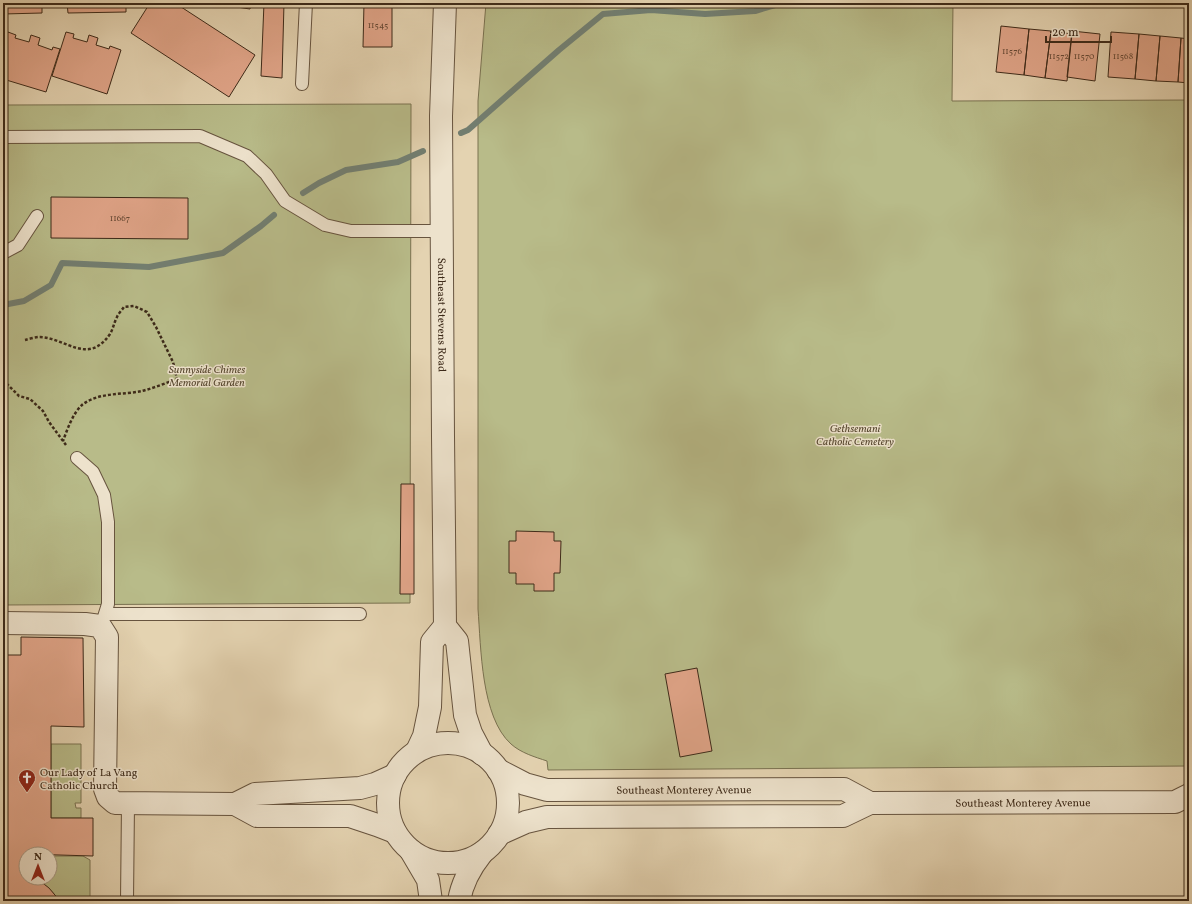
<svg xmlns="http://www.w3.org/2000/svg" width="1192" height="904" font-family="Vollkorn,serif">
  <style>
    .green { fill: #b8bb89; stroke: #7a7251 }
    .lines { fill: none; stroke-linecap: round; stroke-linejoin: round }
    .stream { stroke: #727f72; stroke-width: 6 }
    .building { fill: #e1a589; stroke: #3d2a19 }
    .service-casing { stroke: #67543f; stroke-width: 14 }
    .minor-casing { stroke: #67543f; stroke-width: 24 }
    .tertiary-casing { stroke: #67543f; stroke-width: 24 }
    .path { stroke: #3d2a19; stroke-width: 2.5; stroke-dasharray: 3 2; stroke-linecap: butt }
    .service { stroke: #ede2cc; stroke-width: 12 }
    .minor { stroke: #ede2cc; stroke-width: 22 }
    .tertiary { stroke: #ede2cc; stroke-width: 22 }
    .labels { text-anchor: middle; stroke-width: 3; stroke-linejoin: round; paint-order: stroke }
    .number-label { font-size: 9px; fill: #664935 }
    .street-label { font-size: 11px; fill: #3d2a19; stroke: #ede2cc }
    .park-label { font-size: 11px; font-style: italic; fill: #56472f; stroke: #ede2cc }
    .poi-label { font-size: 11px; fill: #3d2a19; stroke: #ede2cc; text-anchor: start }
  </style>
  <rect width="100%" height="100%" fill="#e4d3b1"/>
  <filter id="stains"><feTurbulence type="fractalNoise" baseFrequency=".005" numOctaves="4"/><feColorMatrix values="0 0 0 0 .2 0 0 0 0 .09 0 0 0 0 .02 0 0 0 .5 -.17"/></filter>
  <radialGradient id="worn" r=".72"><stop offset=".6" stop-color="#630" stop-opacity="0"/><stop offset="1" stop-color="#630" stop-opacity=".3"/></radialGradient>
  <path class="green" d="M486 3H953L952 101 1189 100V766L548 770 547 761C535 757 521 753 511 744 481 717 481 648 478 609V101Z
    M411 104 410 603 3 605V105Z
    M51 744H81V803H75L76 808H81V818H51Z
    M50 856H83L90 860V901H60L49 888 36 878H50Z"/>
  <g class="lines">
    <path class="stream" d="M461 133 468 130 559 50 603 14 651 10 705 14 755 11 782 3
      M303 193 319 183 346 170 398 162 423 151
      M3 305 24 301 51 285 62 263 149 267 223 253 261 226 274 215"/>
  </g>
  <path class="building" d="M3 3H42V13L3 14Z
    M67 3H126V12L68 13Z
    M150 3H175L255 55 229 97 131 33Z
    M210 3H251L250 9Z
    M264 3H284L282 78 261 76Z
    M364 3H392V47H363Z
    M966 3H1011V6L966 7Z
    M1001 26 1029 29 1024 75 996 72Z
    M1029 29 1051 31 1045 78 1024 75Z
    M1051 31 1072 34 1067 81 1045 78Z
    M1072 31 1100 34 1095 81 1067 77Z
    M8 32 16 35 15 38 29 42 31 35 40 38 38 45 52 50 53 47 60 49 46 92 3 79V46Z
    M66 32 74 34 73 38 87 42 89 35 98 38 96 45 109 49 110 46 121 50 107 94 52 76Z
    M1111 32 1139 34 1135 79 1108 77Z
    M1139 34 1160 36 1156 81 1135 79Z
    M1160 36 1181 38 1178 82 1156 81Z
    M1181 38 1189 39V83L1178 82Z
    M51 197 188 198V239L51 238Z
    M401 484H414V594H400Z
    M516 531 554 532V541H561L560 573H554V591H534V584H516V573H509V541H516Z
    M21 637 83 638 84 727 51 726V818H93V856L26 854V878H36L49 888 60 901H3V655H21Z
    M697 668 712 751 680 757 665 674Z"/>
  <g class="lines">
    <defs>
      <path id="service" d="M302 84 306 3
        M3 137 200 136 247 156 266 174 285 201 325 225 351 231H442
        M3 253 18 245 37 216
        M77 458 93 472 104 495 108 522V604L103 620
        M105 614H360
        M127 901 128 803"/>
      <path id="minor" d="M3 623 85 624 100 626 107 637 105 789 108 797 115 803 235 804 255 794 360 788 375 784 395 775
        M235 804 257 816H350L377 825 395 832"/>
      <g id="tertiary">
        <path id="s1" d="M445 3 441 116 443 436 445 626 457 641 465 715 471 733 482 754"/>
        <circle cx="448" cy="803" r="60"/>
        <path d="M417 751 424 736 430 707 432 642 445 626"/>
        <path id="s2" d="M498 770 525 784 547 790 844 789 870 803"/>
        <path id="s3" d="M499 834 526 822 547 817 843 816 870 803 1175 802 1189 795"/>
        <path d="M411 851 428 880 431 901"/>
        <path d="M459 901C462 882 470 868 482 853"/>
      </g>
    </defs>
    <use href="#service" class="service-casing"/>
    <use href="#minor" class="minor-casing"/>
    <use href="#tertiary" class="tertiary-casing"/>
    <path class="path" d="M25 340C29 339 35 337 40 337 66 338 88 366 110 334 113 329 114 323 117 317 118 314 122 310 124 307L134 306 147 312 156 327 173 362 177 379C166 383 154 388 142 391 123 395 98 392 82 405 73 413 67 430 63 441
      M3 380 19 396 30 399 43 411 49 422 66 445"/>
    <use href="#service" class="service"/>
    <use href="#minor" class="minor"/>
    <use href="#tertiary" class="tertiary"/>
  </g>
  <defs>
    <symbol id="church-pin" viewBox="-11 -11 22 30"><path d="M0 17L-7.5 6A9.5 9.5 0 1 1 7.5 6Z" fill="#8f2418" stroke="#ede2cc"/><path d="M-1.2-6h2.4v3.5h3.3v2.4h-3.3V6h-2.4V-.1h-3.3v-2.4h3.3Z" fill="#fff"/></symbol>
  </defs>
  <g fill-rule="evenodd">
    <use href="#church-pin" x="17" y="768" width="20" height="27"/>
  </g>
  <g class="labels">
    <g class="number-label">
      <text x="378" y="28">11545</text>
      <text x="1012" y="54">11576</text>
      <text x="1059" y="59">11572</text>
      <text x="1084" y="59">11570</text>
      <text x="1123" y="59">11568</text>
      <text x="120" y="221">11667</text>
    </g>
    <g class="street-label">
      <text dy="4" stroke="none"><textPath href="#s1" startOffset="312">Southeast Stevens Road</textPath></text>
      <text dy="4" stroke="none"><textPath href="#s2" startOffset="190">Southeast Monterey Avenue</textPath></text>
      <text dy="4" stroke="none"><textPath href="#s3" startOffset="530">Southeast Monterey Avenue</textPath></text>
    </g>
    <g class="park-label">
      <text x="207" y="373">Sunnyside Chimes<tspan x="207" dy="13">Memorial Garden</tspan></text>
      <text x="855" y="432">Gethsemani<tspan x="855" dy="13">Catholic Cemetery</tspan></text>
    </g>
    <g class="poi-label">
      <text x="40" y="776">Our Lady of La Vang<tspan x="40" dy="13">Catholic Church</tspan></text>
    </g>
  </g>
  <rect width="1192" height="904" fill="none" stroke="#e4d3b1" stroke-width="16"/>
  <rect x="4" y="4" width="1184" height="896" fill="none" stroke="#3d2a19" stroke-width="2"/>
  <rect x="8" y="8" width="1176" height="888" fill="none" stroke="#3d2a19"/>
  <g transform="translate(38 866)"><circle r="19" fill="#ede2cc" stroke="#a79884"/>
  <path d="M0-3L7 15L0 10L-7 15Z" fill="#8f2418"/>
  <text y="-6" font-size="11" font-weight="bold" text-anchor="middle" fill="#3d2a19">N</text>
  </g>
  <path d="M1046 36v6h65v-6" fill="none" stroke="#3d2a19" stroke-width="2"/>
  <text x="1052" y="36" font-size="12" fill="#3d2a19" stroke="#ede2cc" stroke-width="3" paint-order="stroke">20 m</text>
  <rect width="100%" height="100%" filter="url(#stains)"/>
  <rect width="100%" height="100%" fill="url(#worn)"/>
</svg>
